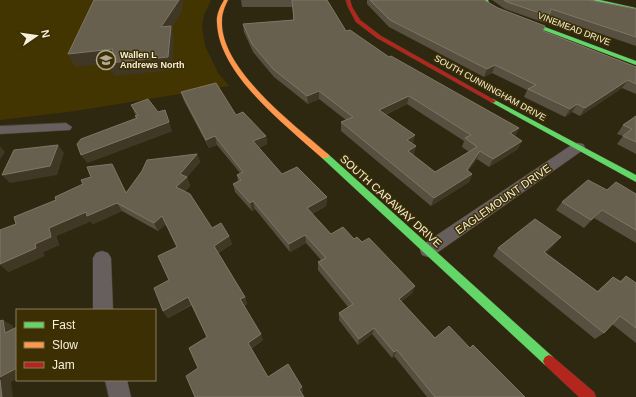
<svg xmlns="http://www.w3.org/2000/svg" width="636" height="397" font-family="Helvetica,sans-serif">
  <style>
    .built { fill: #433502 }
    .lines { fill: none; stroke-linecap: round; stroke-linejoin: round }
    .street-casing { stroke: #484230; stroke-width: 1 }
    .fast-casing { stroke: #484230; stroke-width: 1 }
    .slow-casing { stroke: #484230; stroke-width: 1 }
    .jam-casing { stroke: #484230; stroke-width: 1 }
    .street { fill: #675f5e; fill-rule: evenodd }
    .fast { fill: #63d668; fill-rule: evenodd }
    .slow { fill: #ff974d; fill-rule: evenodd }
    .jam { fill: #b3261e; fill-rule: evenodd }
    .wall { fill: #574f3f; fill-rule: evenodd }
    .shaded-wall { fill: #403825 }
    .building { fill: #68604f; stroke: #7f7765; fill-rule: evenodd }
    .labels { text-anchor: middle; stroke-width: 3; stroke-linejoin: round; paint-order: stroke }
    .far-street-label { font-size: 9px; fill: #f7f0da; stroke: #3c2f04 }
    .far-poi-label { font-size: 9px; font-weight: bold; fill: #f7f0da; stroke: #3c2f04; text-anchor: start }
    .street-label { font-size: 11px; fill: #f7f0da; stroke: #3c2f04 }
  </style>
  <rect width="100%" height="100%" fill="#2f2811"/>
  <path class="built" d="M0 0H211L204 15 202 26 205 46 218 73 229 86 75 111 0 120Z"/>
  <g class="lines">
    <defs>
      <path id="street" d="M66 123 72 127 70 130 0 134V126Z
        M578 143 583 144 585 147 583 150 434 255 428 257 422 255 420 250 422 245 573 144Z
        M102 251 108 253 111 258 113 310H93V258L96 253Z
        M105 380H127L131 397H109Z"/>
      <path id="fast" d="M484 0H488L489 3 502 11 636 61V65L498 13 485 5Z
        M591 0H600L636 8V10Z
        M493 99 636 175V182L491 102 490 101Z
        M325 153 328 154 553 357 555 361 553 365 549 367 545 365 322 158 321 156Z"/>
      <path id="slow" d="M224 0H228C225 6 222 13 222 20 219 69 295 125 328 154L329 156 328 158H322C286 125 219 75 217 23 216 15 220 7 224 0Z"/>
      <path id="jam" d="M346 0H350L352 7 360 20 381 36 496 101 493 103 491 102 377 38 356 22 348 7Z
        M549 355 553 357 594 392 596 397H579L545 365 543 361 545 357Z"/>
    </defs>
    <use href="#street" class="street-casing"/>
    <use href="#fast" class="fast-casing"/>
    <use href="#slow" class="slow-casing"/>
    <use href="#jam" class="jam-casing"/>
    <use href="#street" class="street"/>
    <use href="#fast" class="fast"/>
    <use href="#slow" class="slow"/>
    <use href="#jam" class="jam"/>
  </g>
  <path class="wall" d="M241 0H327L346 31 389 57 519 128 515 136 518 149 489 167 477 159 468 171 472 174 469 182 431 206 341 131V122L346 120 319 99 308 104 274 77 253 52 244 32 243 24 293 20V7H242ZM407 104 464 141 462 147 469 152 435 172 413 155 416 146 413 144 385 115Z
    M367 0H484L498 8 543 31 636 67V94L622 88 580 116 572 112 565 117 524 97 527 90 492 73 484 77 389 27 367 4Z
    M492 0H589L636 9V46L549 16 545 23 505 9Z
    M181 92 236 115 266 136 267 144 259 148 282 174 327 197 326 206 312 214 331 234 354 239 362 242 415 286 412 293 401 302 435 338 470 348 525 397H427L394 356 392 358 372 334 358 345 339 320V313L348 307 318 270V262L321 260 306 243 290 252 255 209 252 211 235 192 233 184 238 181 237 175 240 173 217 145 209 148 184 101Z
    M131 105 172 131 87 163 136 118 135 116H136Z
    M636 116V154L617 144 623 136 617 134 623 125Z
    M197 154 200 162 187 177 190 186 185 191 212 228 229 236 232 244 218 253 245 297 247 304 244 306 263 340 251 349 268 377 302 387 303 392 198 368 207 337 192 305 168 318 163 311 169 280 177 247 166 224 158 231 122 211 93 224 91 221 56 236 59 245 43 252 44 256 8 272 16 224 83 184 91 177 112 164 116 173 126 193Z
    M607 190 636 194V243L594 218 584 228 556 210 562 202Z
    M554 245 546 253 597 291 613 277 620 281 626 276 636 283V343L612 324 604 333 595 339 493 256 498 248Z"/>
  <path class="shaded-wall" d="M179 0H183L182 11 172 28 174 38 172 70 114 76 108 63 75 67 68 54 161 27Z
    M495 65 492 73 484 77 487 69Z
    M628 80 622 88 580 116 585 108Z
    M319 91V99L308 104 307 96Z
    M409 96 407 104 377 118 379 110Z
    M577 104 572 112 565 117 570 109Z
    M165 110 172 131 87 163 81 155Z
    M519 128 515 136 506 142 510 133Z
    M415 135 413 144 407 140Z
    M215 136 217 145 209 148 206 140Z
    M266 136 267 144 254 150 253 141Z
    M522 141 518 149 489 167 493 159Z
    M58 145 64 153 57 175 10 183 2 175Z
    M0 146 5 152 0 160Z
    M416 146 414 155 406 159 408 151Z
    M480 151 477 159 463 178 467 170Z
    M197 154 200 162 187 177 190 186 180 195 176 187 180 174Z
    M112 164 116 173 130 202 126 193Z
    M472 174 469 182 431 206 434 198Z
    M327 197 326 206 307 216V208Z
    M253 201 255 209 252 211 250 203Z
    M117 203 122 211 93 224 91 221 56 236 59 245 43 252 44 256 8 272 0 265V264L35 244 49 228 86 212Z
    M602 210 584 228 591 220Z
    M162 216 166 224 158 231 154 223Z
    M305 235 306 243 290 252 289 244Z
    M229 236 232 244 217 253 214 246Z
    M561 237 554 245 538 260 544 252Z
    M415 286 412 293 396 306 399 299Z
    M188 297 192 304 168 318 163 311Z
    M245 297 247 304 242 307 240 299Z
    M3 320 13 326 15 340 5 333Z
    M374 328 372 334 358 345 359 339Z
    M261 334 263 340 250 349 248 343Z
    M397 350 394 356 392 358 394 352Z
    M17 368V379L11 382 13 397H2L0 377Z
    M302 387 303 392 300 394 299 389Z"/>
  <path class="building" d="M94 0H179L161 27 171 26 168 57 108 63 113 49 68 54Z
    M292 0H327L346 31 350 30 389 57 391 56 519 128 510 133 522 141 493 159 480 151 467 170 472 174 434 198 341 122 353 117 319 91 307 96 273 69 252 44 243 24 294 20ZM409 96 471 135 465 138 477 147 435 172 408 151 416 146 407 140 415 135 379 110Z
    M370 0H484L498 8 545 26 543 31 636 67V84L628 80 585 108 577 104 570 109 528 89 536 85 495 65 487 69 390 20Z
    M504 0H589L636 9V37L551 9 549 16 507 2Z
    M216 83 236 115 243 112 266 136 253 141 282 174 297 167 327 197 307 208 331 234 343 227 354 239 357 237 362 242 369 238 415 286 399 299 435 338 449 326 470 348 473 345 525 397H435L397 350 394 352 374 328 359 339 339 313 353 304 318 262 326 258 305 235 289 244 253 201 250 203 233 184 241 180 237 175 243 172 215 136 206 140 181 92Z
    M148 99 158 112 165 110 169 122 81 155 77 144 81 139 137 118 135 116 138 115 131 105Z
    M636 116V142L623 136 632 129 623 125Z
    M58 145 50 166 2 175 14 150Z
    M197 154 180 174 187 177 176 187 190 194 212 228 221 223 229 236 214 246 245 297 240 299 261 334 248 343 268 377 288 364 302 387 299 389 304 397H195L186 376 198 368 189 348 207 337 188 297 163 311 154 288 169 280 158 256 177 247 162 216 154 223 117 203 87 216 86 212 49 228 51 237 35 244 36 248 0 264V230L16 224 14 217 56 200 55 197 83 184 81 180 91 177 87 167 112 164 126 193 142 171 147 160Z
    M588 180 607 190 616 182 636 194V230L602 210 591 220 562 202Z
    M535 219 561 237 544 252 598 292 613 277 621 282 626 276 636 283V328L620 316 604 333 498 248Z
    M3 320 5 333 17 327V368L0 377V321Z
    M0 380 2 397H0Z"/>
  <defs>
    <symbol id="school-ring" viewBox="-11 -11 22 22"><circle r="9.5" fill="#3c2f04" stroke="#b1aa94" stroke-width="1.5"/><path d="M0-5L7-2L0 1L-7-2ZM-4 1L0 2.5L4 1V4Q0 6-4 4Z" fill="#b1aa94"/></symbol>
  </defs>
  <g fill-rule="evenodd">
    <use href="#school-ring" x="95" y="49" width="22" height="22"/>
  </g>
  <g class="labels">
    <g class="far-street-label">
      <text transform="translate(574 29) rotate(21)" y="3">VINEMEAD DRIVE</text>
      <text transform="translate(490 88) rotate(29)" y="3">SOUTH CUNNINGHAM DRIVE</text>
    </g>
    <g class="far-poi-label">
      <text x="120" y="58">Wallen L<tspan x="120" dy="10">Andrews North</tspan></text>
    </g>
    <g class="street-label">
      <text transform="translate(503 199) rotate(-35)" y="4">EAGLEMOUNT DRIVE</text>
      <text transform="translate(391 201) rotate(42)" y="4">SOUTH CARAWAY DRIVE</text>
    </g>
  </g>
  <rect x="16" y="309" width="140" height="72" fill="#3c2f04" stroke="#877c5a"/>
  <rect x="24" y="322" width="20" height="6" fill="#63d668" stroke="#877c5a"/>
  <text x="52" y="329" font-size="12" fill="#f7f0da">Fast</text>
  <rect x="24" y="342" width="20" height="6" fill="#ff974d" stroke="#877c5a"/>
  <text x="52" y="349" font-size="12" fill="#f7f0da">Slow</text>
  <rect x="24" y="362" width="20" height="6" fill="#b3261e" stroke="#877c5a"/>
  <text x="52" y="369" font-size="12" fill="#f7f0da">Jam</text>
  <g transform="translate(36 36) rotate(77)" stroke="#3c2f04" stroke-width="3" paint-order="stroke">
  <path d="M0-3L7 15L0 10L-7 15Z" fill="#f7f0da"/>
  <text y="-6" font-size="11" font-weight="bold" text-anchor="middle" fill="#f7f0da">N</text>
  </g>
</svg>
